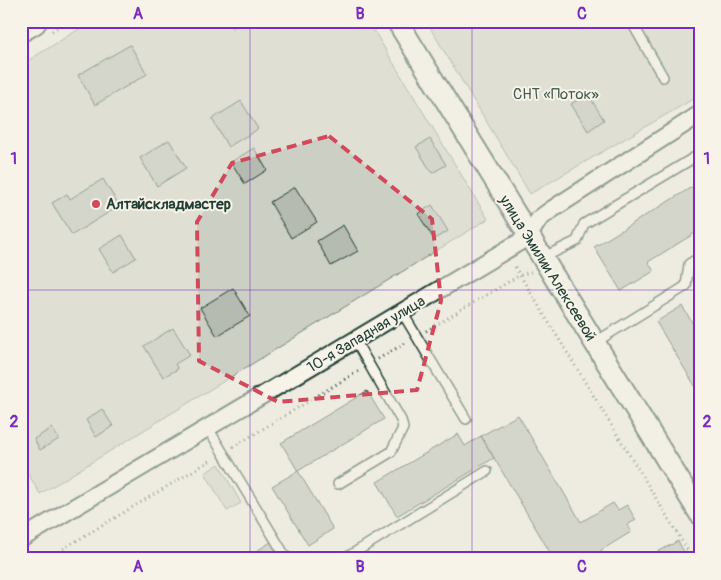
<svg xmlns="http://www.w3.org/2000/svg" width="721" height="580" font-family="Pangolin,sans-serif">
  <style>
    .green { fill: #cccfc4; stroke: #76867c }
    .building { fill: #b5bbb0; stroke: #1f3d34 }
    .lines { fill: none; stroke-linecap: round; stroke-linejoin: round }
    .service-casing { stroke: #1f3d34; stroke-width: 12 }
    .minor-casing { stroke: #1f3d34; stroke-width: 20 }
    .tertiary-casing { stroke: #1f3d34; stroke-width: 24 }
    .primary-casing { stroke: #1f3d34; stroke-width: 30 }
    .path { stroke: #1f3d34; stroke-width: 3; stroke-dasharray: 1 4; stroke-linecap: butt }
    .service { stroke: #f7f3e8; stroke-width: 9 }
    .minor { stroke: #f7f3e8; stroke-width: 16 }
    .tertiary { stroke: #f7f3e8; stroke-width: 20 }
    .primary { stroke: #f7f3e8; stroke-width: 26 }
    .marked { fill: none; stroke: #d1495b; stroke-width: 4; stroke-dasharray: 10 6; stroke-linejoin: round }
    .grid { fill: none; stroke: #7b2cbf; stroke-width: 1; stroke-opacity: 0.55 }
    .poi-dot { fill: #d1495b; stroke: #f7f3e8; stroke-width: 2 }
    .labels { text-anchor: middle; stroke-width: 4; stroke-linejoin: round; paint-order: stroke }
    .park-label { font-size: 15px; fill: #425a51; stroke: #f7f3e8 }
    .poi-label { font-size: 15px; font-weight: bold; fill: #1f3d34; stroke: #f7f3e8; text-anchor: start }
    .street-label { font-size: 15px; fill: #1f3d34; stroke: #f7f3e8 }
    .neatline { fill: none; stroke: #7b2cbf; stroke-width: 2 }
    .grid-label { font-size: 16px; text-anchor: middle; font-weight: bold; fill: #7b2cbf }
  </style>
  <rect width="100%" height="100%" fill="#eeece1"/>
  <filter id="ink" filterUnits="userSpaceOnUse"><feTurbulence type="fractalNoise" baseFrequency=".02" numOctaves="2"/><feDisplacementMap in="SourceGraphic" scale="10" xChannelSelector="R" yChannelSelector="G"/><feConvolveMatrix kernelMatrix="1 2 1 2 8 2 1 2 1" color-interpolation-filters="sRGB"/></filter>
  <g filter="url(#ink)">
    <path class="green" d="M92 21H227L232 29 245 21H368L488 219 40 494 21 462V65Z
      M426 21H700V95L530 194Z
      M219 464 241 503 227 511 205 473Z"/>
    <path class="building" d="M130 45 147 74 95 105 78 75Z
      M588 94 604 120 588 131 571 104Z
      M241 101 258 129 228 147 212 119Z
      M430 139 446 165 432 173 416 147Z
      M169 140 186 168 157 186 140 158Z
      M254 148 267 170 245 184 231 162Z
      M103 179 119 206 72 235 52 203 67 194 70 199Z
      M700 182V230L648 262 654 271 621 291 594 247Z
      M295 187 317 222 291 238 270 202Z
      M432 205 448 231 434 239 418 214Z
      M343 225 358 251 331 266 317 241Z
      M122 235 136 258 113 272 99 249Z
      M233 288 250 316 217 336 200 308Z
      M682 306 700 335V394L656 322Z
      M173 328 190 355 175 364 178 369 163 377 144 346Z
      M367 391 384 419 298 471 281 443Z
      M102 409 113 426 96 437 86 420Z
      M518 415 581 522 613 503 618 510 627 505 636 520 627 525 631 532 600 551 605 559H554L481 436Z
      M52 428 59 439 40 450 34 439Z
      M458 434 465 446 481 436 494 458 397 516 377 482Z
      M298 471 333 529 308 545 272 486Z
      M678 541 688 559H657L654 554Z
      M271 542 282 559H259L255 552Z"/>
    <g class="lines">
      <defs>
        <path id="service" d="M631 21 663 77
          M542 258 577 241 584 224 700 154
          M402 312 466 419
          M594 343 686 286 689 264 700 257
          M208 428 287 559
          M338 484 391 452 403 428 401 420 355 340
          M344 559 487 471"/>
        <path id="minor" d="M21 539 528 237 539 219 551 210 700 114"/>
        <path id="tertiary" d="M397 21 700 514"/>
        <path id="primary" d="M21 28 33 21"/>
      </defs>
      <use href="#service" class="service-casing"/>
      <use href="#minor" class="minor-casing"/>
      <use href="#tertiary" class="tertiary-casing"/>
      <use href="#primary" class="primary-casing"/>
      <path class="path" d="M52 31 68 21
        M515 267 693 559
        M426 331 520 275 531 272
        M378 359 407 342
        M233 447 360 370
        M46 559 213 459"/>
      <use href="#service" class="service"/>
      <use href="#minor" class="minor"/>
      <use href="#tertiary" class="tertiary"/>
      <use href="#primary" class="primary"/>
    </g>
  </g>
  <path d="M0 0H721V580H0ZM329 136 432 219 441 301 417 390 278 402 199 361 197 222 232 163Z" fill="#eeece1" fill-opacity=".55" fill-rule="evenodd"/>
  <path class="marked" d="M329 136 432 219 441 301 417 390 278 402 199 361 197 222 232 163Z"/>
  <path class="grid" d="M250 21V559M472 21V559M21 290H700"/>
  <circle class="poi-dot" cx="96" cy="204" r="5"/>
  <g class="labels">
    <g class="park-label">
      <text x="556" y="99">СНТ «Поток»</text>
    </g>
    <g class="poi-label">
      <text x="106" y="209">Алтайскладмастер</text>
    </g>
    <g class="street-label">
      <text transform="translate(548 268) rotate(58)" y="5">улица Эмилии Алексеевой</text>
      <text transform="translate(366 334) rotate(-31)" y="5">10-я Западная улица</text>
    </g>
  </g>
  <rect width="721" height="580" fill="none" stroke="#f7f3e8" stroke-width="55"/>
  <rect x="28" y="28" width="666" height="524" class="neatline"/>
  <g class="grid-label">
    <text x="138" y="19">A</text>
    <text x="360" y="19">B</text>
    <text x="582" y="19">C</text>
    <text x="14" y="164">1</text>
    <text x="707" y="164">1</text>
    <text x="14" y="427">2</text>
    <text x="707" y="427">2</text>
    <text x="138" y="572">A</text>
    <text x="360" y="572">B</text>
    <text x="582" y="572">C</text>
  </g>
</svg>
